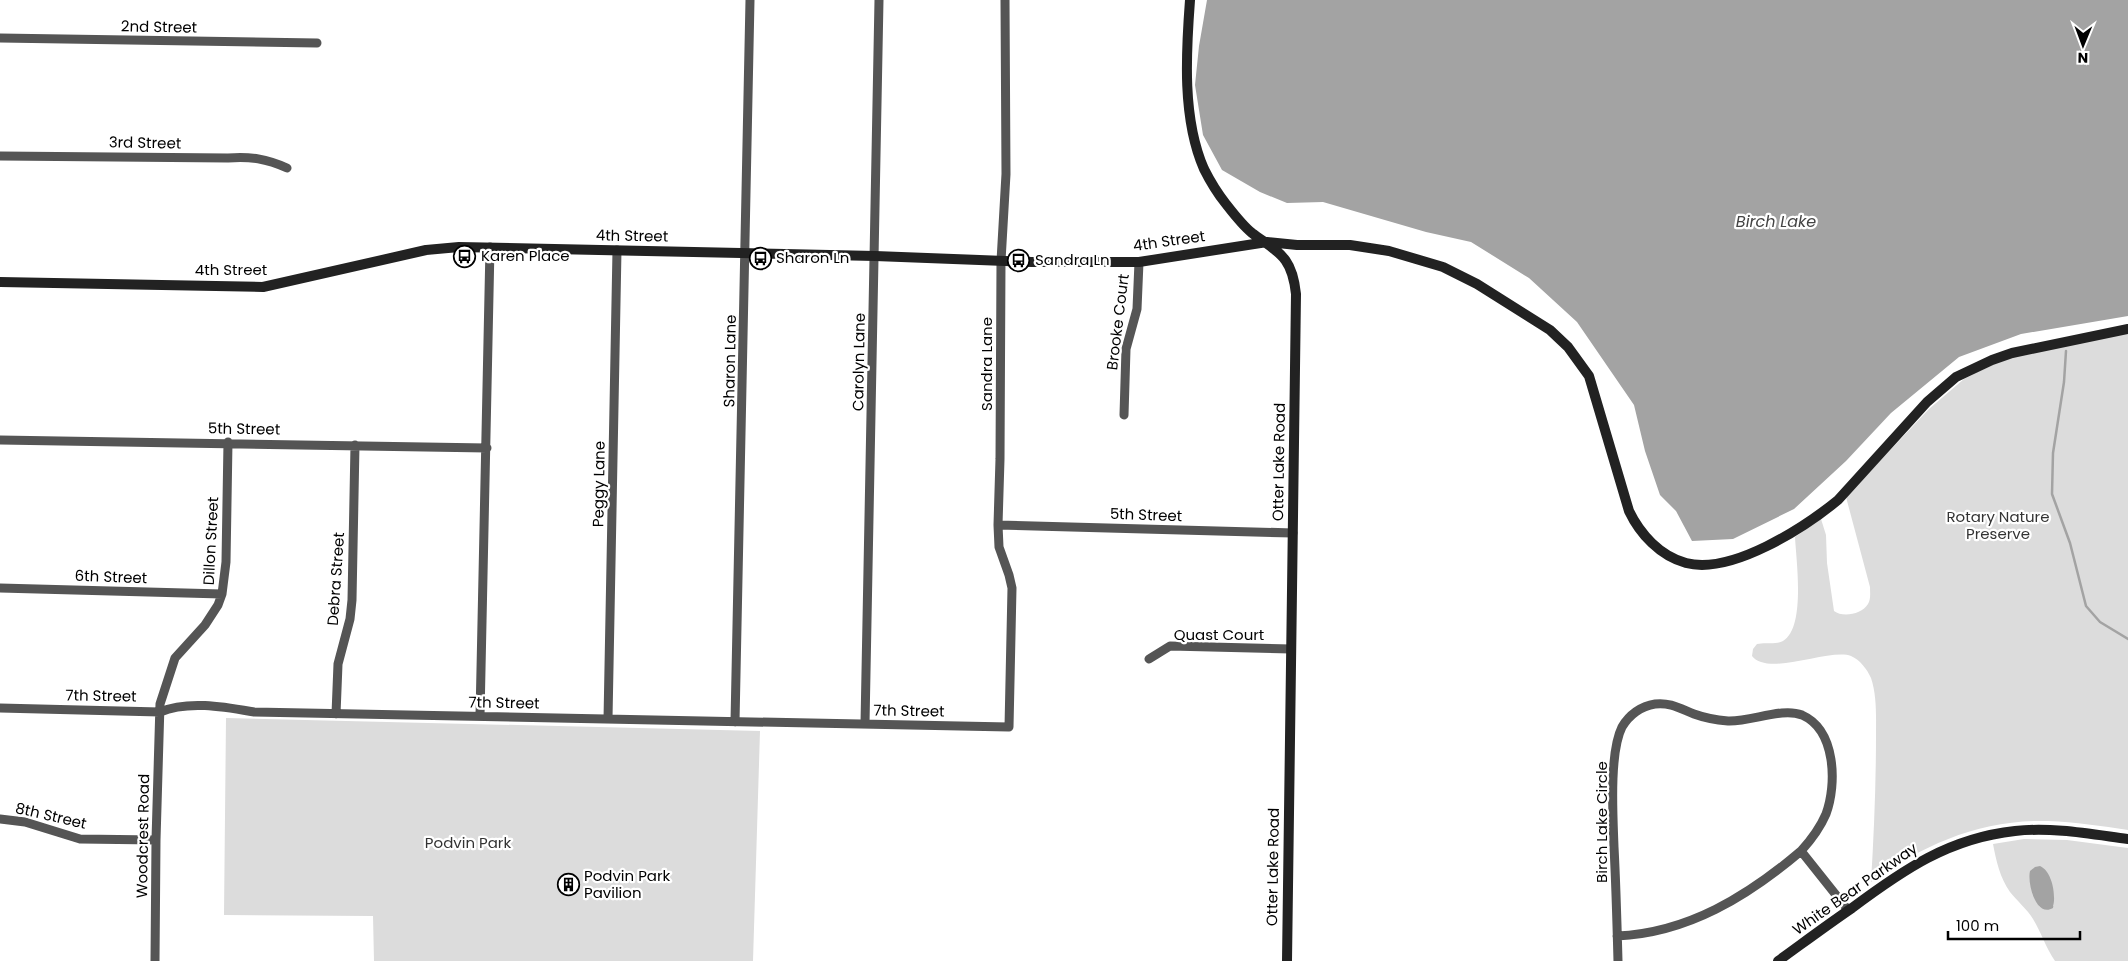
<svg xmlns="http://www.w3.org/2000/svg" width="2128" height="961" font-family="Poppins,sans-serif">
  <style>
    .green { fill: #dcdcdc; fill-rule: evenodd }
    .water { fill: #a3a3a3 }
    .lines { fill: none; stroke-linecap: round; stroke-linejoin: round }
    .stream { stroke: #a3a3a3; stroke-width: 2.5 }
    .street { stroke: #555; stroke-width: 9 }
    .secondary { stroke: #222; stroke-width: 10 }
    .labels { text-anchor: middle; stroke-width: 4.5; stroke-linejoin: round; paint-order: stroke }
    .street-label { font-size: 15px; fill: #000; stroke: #fff }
    .poi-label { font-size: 15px; fill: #000; stroke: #fff; text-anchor: start }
    .park-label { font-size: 15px; fill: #333; stroke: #fff }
    .water-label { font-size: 16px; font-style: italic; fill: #444; stroke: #fff }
  </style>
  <rect width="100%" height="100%" fill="#fff"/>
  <path class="green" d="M2128 333V830C2102 826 2075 822 2048 821 1982 819 1924 844 1871 882 1874 833 1876 784 1876 735 1876 716 1877 696 1871 678 1867 669 1860 660 1851 656 1830 648 1768 677 1752 656L1753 649 1757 644C1765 642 1776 645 1783 641 1806 628 1796 559 1795 537L1821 519 1826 535 1827 563 1834 611C1843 618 1862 614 1868 604 1871 599 1870 593 1870 587L1846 497 1929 409 1964 379 1994 364 2015 356Z
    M226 718 760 731 753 961H374L373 916 224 915Z
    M2024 839 2067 840 2128 848V961H2055C2046 948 2041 932 2033 919 2027 909 2017 901 2010 892 2000 878 1996 860 1993 844ZM2050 877 2054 906 2040 907 2032 891Z"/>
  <path class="water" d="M1207 0H2128V316L2021 334 1959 357 1891 413 1846 461 1794 509 1733 539 1692 541 1676 511 1660 495 1645 451 1634 405 1577 322 1529 278 1471 242 1426 232 1323 202 1287 203 1260 192 1222 170 1203 135 1195 85 1199 46Z
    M2040 866C2053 872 2056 896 2053 908 2036 918 2027 883 2030 871L2035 867Z"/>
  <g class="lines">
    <path class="stream" d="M2066 351 2064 382 2053 453 2052 494 2070 543 2086 606 2100 622 2128 639"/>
    <path class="street" d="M0 38 317 43
      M0 156 228 158C250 156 267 159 287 168
      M1124 415 1126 349 1137 309 1139 262
      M0 440 487 448
      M998 525 1293 533
      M0 588 222 594
      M1149 659 1170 646 1291 649
      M0 708 160 712C188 700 225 707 254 712L1009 727 1012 588 1009 575 999 547 998 525 1000 459 1001 261 1006 174 1005 0
      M336 714 338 664 350 619 352 600 355 445
      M480 716 490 247
      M608 719 617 250
      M735 722 750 0
      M865 724 879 0
      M0 819 25 822 80 839 156 840
      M1617 936C1688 933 1748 896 1801 851L1848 910
      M155 961 156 840 160 704 175 658 205 625 218 605 222 594 226 562 228 442
      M1618 961C1617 923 1616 885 1614 847 1613 817 1609 753 1622 727 1629 715 1641 706 1655 704 1670 702 1681 709 1694 714 1705 718 1716 720 1728 721 1751 722 1782 707 1802 715 1836 730 1837 784 1826 814 1820 828 1811 840 1801 851"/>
    <path class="secondary" d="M1190 0C1186 53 1182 119 1204 169 1210 181 1218 194 1226 204 1233 213 1243 226 1252 233 1279 253 1292 256 1296 294L1287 961
      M0 282 263 287 426 250 459 247 875 256 1032 262H1139L1267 242 1297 245H1350L1389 251 1443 267 1477 284 1550 330 1568 347 1589 376 1629 511C1640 534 1660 556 1686 563 1732 575 1805 527 1838 500L1927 402 1956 377 1992 360 2012 353 2128 329
      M1778 961C1803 943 1827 925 1852 908 1903 870 1949 838 2015 831 2053 827 2090 834 2128 839"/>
  </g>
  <defs>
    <symbol id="bus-ring" viewBox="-11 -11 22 22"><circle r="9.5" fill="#fff" stroke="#000" stroke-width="1.5"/><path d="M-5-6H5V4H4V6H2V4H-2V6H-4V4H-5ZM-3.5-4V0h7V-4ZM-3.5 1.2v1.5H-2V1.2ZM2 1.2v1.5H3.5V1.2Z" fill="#000"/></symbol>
    <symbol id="building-ring" viewBox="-11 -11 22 22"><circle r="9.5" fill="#fff" stroke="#000" stroke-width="1.5"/><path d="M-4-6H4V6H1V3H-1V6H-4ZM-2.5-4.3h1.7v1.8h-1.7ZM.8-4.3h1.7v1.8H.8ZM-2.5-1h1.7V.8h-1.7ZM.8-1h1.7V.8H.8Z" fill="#000"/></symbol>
  </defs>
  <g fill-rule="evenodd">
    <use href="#bus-ring" x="452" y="244" width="25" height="25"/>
    <use href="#bus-ring" x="748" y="246" width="25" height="25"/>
    <use href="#bus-ring" x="1006" y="248" width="25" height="25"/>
    <use href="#building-ring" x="556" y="872" width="25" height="25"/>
  </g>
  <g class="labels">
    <g class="street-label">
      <text transform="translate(159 27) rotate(1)" y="5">2nd Street</text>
      <text transform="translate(145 143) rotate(1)" y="5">3rd Street</text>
      <text transform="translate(632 236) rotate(1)" y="5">4th Street</text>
      <text transform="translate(1169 241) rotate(-8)" y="5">4th Street</text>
      <text x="231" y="275">4th Street</text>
      <text transform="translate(1118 322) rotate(-83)" y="5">Brooke Court</text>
      <text transform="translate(730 361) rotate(-89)" y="5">Sharon Lane</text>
      <text transform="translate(859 362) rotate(-89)" y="5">Carolyn Lane</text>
      <text transform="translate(987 364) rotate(-90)" y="5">Sandra Lane</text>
      <text transform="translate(244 429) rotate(1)" y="5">5th Street</text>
      <text transform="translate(1279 462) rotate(-89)" y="5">Otter Lake Road</text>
      <text transform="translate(599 484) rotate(-89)" y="5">Peggy Lane</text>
      <text transform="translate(1146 515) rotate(2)" y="5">5th Street</text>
      <text transform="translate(211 541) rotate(-87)" y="5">Dillon Street</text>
      <text transform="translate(111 577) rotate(2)" y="5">6th Street</text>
      <text transform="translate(336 579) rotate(-86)" y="5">Debra Street</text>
      <text x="1219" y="640">Quast Court</text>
      <text transform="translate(101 696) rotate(1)" y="5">7th Street</text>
      <text transform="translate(504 703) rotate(1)" y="5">7th Street</text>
      <text transform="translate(909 711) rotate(1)" y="5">7th Street</text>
      <text transform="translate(51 816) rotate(13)" y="5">8th Street</text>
      <text transform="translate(1602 822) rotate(-90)" y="5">Birch Lake Circle</text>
      <text transform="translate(143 836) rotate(-89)" y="5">Woodcrest Road</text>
      <text transform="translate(1273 867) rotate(-89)" y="5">Otter Lake Road</text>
      <text transform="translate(1855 889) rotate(-35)" y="5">White Bear Parkway</text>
    </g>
    <g class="poi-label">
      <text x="481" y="261">Karen Place</text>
      <text x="776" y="263">Sharon Ln</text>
      <text x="1035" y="265">Sandra Ln</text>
      <text x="584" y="881">Podvin Park<tspan x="584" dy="17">Pavilion</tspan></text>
    </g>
    <g class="park-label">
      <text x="1998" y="522">Rotary Nature<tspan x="1998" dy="17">Preserve</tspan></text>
      <text x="468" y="848">Podvin Park</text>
    </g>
    <g class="water-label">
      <text x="1776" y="227">Birch Lake</text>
    </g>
  </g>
  <g transform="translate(2083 45) rotate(181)" stroke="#ffffff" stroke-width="4" paint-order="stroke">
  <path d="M0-4L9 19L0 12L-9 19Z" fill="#000000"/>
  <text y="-8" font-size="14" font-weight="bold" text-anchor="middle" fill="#000000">N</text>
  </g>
  <path d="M1948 931v8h132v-8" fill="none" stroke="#000000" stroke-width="2.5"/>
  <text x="1956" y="931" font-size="15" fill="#000000" stroke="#ffffff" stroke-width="4" paint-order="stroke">100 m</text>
</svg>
